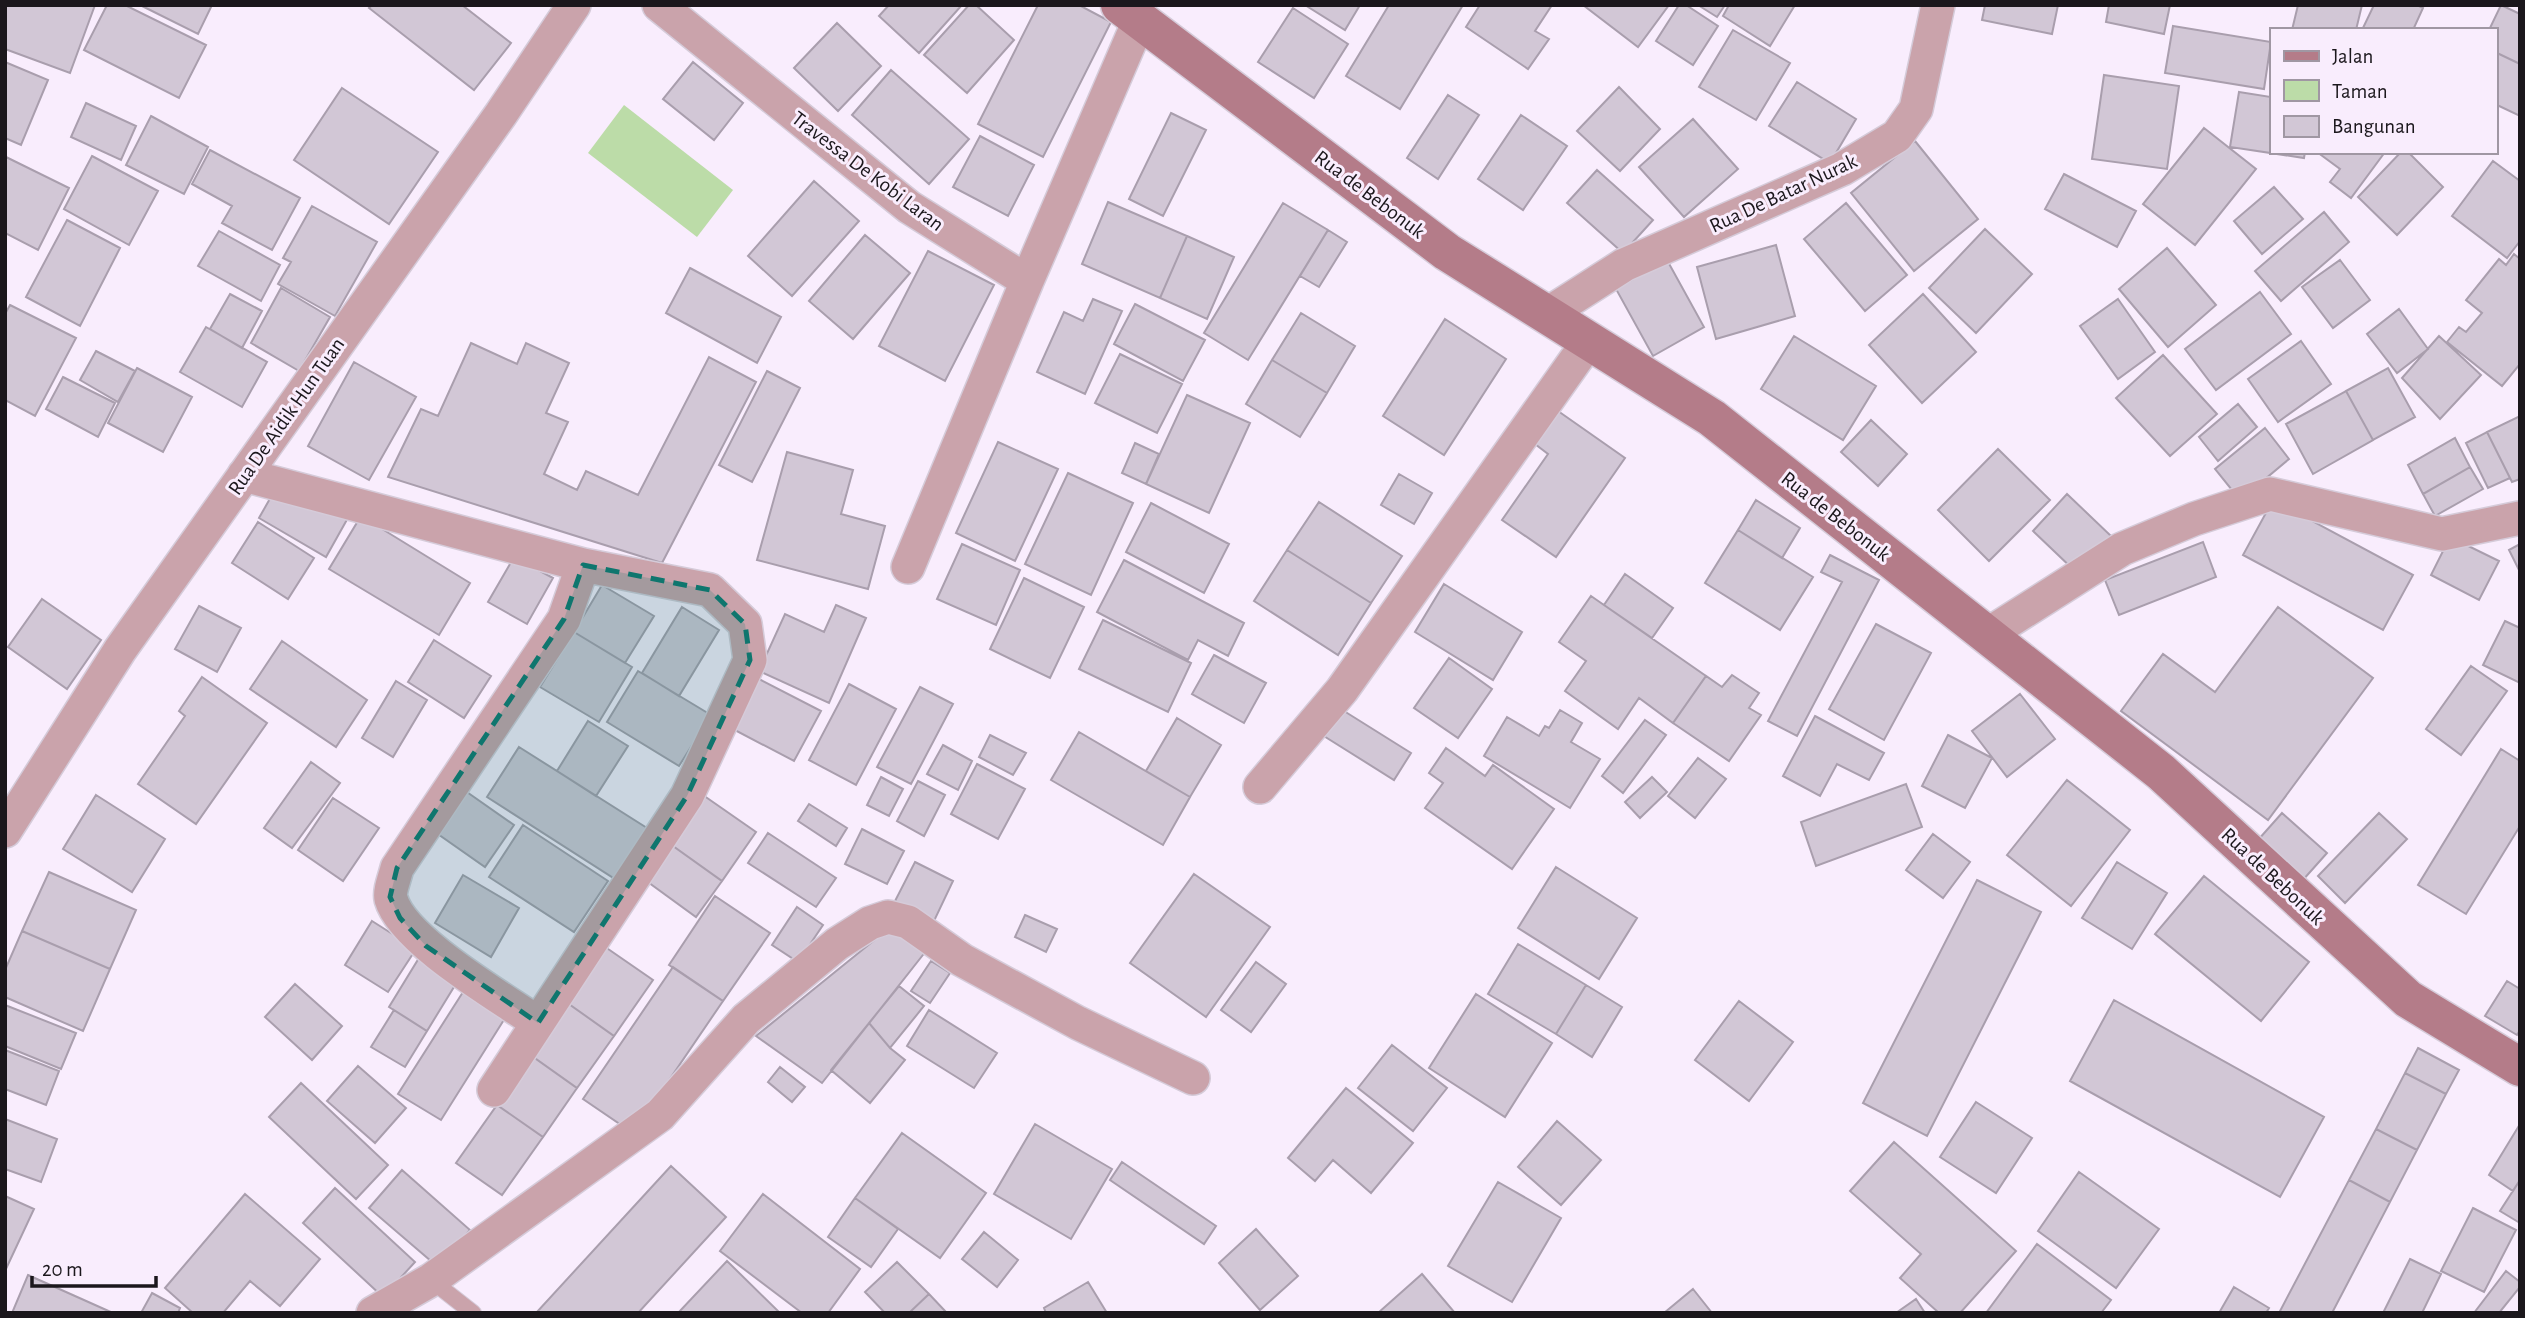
<svg xmlns="http://www.w3.org/2000/svg" width="2525" height="1318" font-family="'Alegreya Sans',sans-serif">
  <style>
    .green { fill: #bcdca8 }
    .building { fill: #d2c7d6; stroke: #a99ead; stroke-width: 2 }
    .lines { fill: none; stroke-linecap: round; stroke-linejoin: round }
    .lane-casing { stroke: #d5cbd9; stroke-width: 18 }
    .street-casing { stroke: #d5cbd9; stroke-width: 36 }
    .secondary-casing { stroke: #d5cbd9; stroke-width: 41 }
    .lane { stroke: #caa3ab; stroke-width: 16 }
    .street { stroke: #caa3ab; stroke-width: 33 }
    .secondary { stroke: #b47c89; stroke-width: 38 }
    .marked { fill: #0f766e; fill-opacity: 0.2; stroke: #0f766e; stroke-width: 5; stroke-dasharray: 14 9; stroke-linejoin: round }
    .labels { text-anchor: middle; stroke-width: 6; stroke-linejoin: round; paint-order: stroke }
    .street-label { font-size: 21px; fill: #1b171c; stroke: #f9edfd }
  </style>
  <rect width="100%" height="100%" fill="#f9edfd"/>
  <path class="green" d="M624 105 733 190 697 237 588 153Z"/>
  <path class="building" d="M5 5H95L70 73 5 49Z
    M107 5H125L206 45 179 98 84 50Z
    M140 5H212L198 34Z
    M372 5H462L511 43 474 90 369 8Z
    M889 5H962L919 53 879 16Z
    M969 5H976L1014 40 967 93 924 55Z
    M1038 5H1079L1111 22 1043 157 978 124Z
    M1305 5H1360L1345 30Z
    M1389 5H1463L1400 109 1346 76Z
    M1480 5H1552L1535 31 1549 39 1528 69 1466 27Z
    M1583 5H1669L1638 47Z
    M1679 5H1686L1718 26 1693 65 1656 41Z
    M1698 5H1725L1717 17Z
    M1729 5H1795L1770 46 1723 16Z
    M1985 5H2058L2052 34 1982 20Z
    M2109 5H2170L2164 34 2106 22Z
    M2298 5H2362L2356 30H2292Z
    M2374 5H2417L2423 8 2413 30H2362Z
    M2501 5 2520 14V64L2495 52V30H2489Z
    M1293 8 1348 44 1314 98 1258 62Z
    M837 23 881 66 838 111 794 68Z
    M2173 26 2271 42 2264 89 2165 73Z
    M1733 30 1790 63 1756 120 1699 87Z
    M2495 52 2520 64V116L2495 104Z
    M5 62 48 80 21 145 5 138Z
    M693 62 743 103 714 140 663 99Z
    M891 70 969 139 929 184 852 115Z
    M2104 75 2179 86 2167 169 2092 159Z
    M1797 82 1856 119 1830 163 1769 126Z
    M1619 87 1660 129 1620 171 1577 131Z
    M342 88 438 152 389 224 294 160Z
    M2239 92 2271 97V152H2305L2304 158 2230 147Z
    M1448 95 1479 115 1438 179 1407 158Z
    M86 103 136 126 121 160 71 137Z
    M1171 113 1206 130 1163 216 1129 199Z
    M1521 115 1567 146 1523 210 1478 179Z
    M151 116 208 147 184 194 126 165Z
    M1693 119 1738 169 1684 217 1639 167Z
    M2204 128 2256 169 2195 245 2143 204Z
    M980 136 1034 165 1008 216 953 187Z
    M1915 141 1978 219 1914 271 1851 193Z
    M210 150 300 198 272 250 222 223 232 206 192 184Z
    M2317 152H2385L2351 198 2330 182 2340 169Z
    M2401 152H2408L2443 187 2397 235 2358 197Z
    M92 156 158 191 129 245 64 209Z
    M6 157 69 188 38 250 5 233Z
    M2493 161 2520 181V241L2507 258 2452 216Z
    M1597 170 1653 220 1623 253 1567 203Z
    M2064 174 2136 211 2117 247 2045 209Z
    M814 181 859 221 792 296 748 256Z
    M2274 187 2303 219 2262 254 2234 221Z
    M1108 202 1187 236 1160 298 1082 264Z
    M1283 203 1328 230 1248 360 1204 333Z
    M1846 203 1907 275 1865 311 1804 239Z
    M312 206 377 242 335 316 278 284 291 262 283 258Z
    M2324 212 2349 242 2281 301 2255 271Z
    M67 220 120 248 80 326 26 297Z
    M1985 229 2032 274 1976 333 1929 288Z
    M1328 230 1347 242 1319 287 1300 276Z
    M219 231 280 265 261 301 198 266Z
    M865 235 910 273 853 339 809 301Z
    M1187 236 1234 257 1207 319 1160 298Z
    M1776 245 1795 316 1716 339 1697 267Z
    M2167 248 2216 305 2168 347 2119 289Z
    M928 251 994 285 945 381 879 346Z
    M2514 254 2520 259V364L2502 386 2447 342 2459 327 2466 332 2482 313 2466 300 2499 259 2506 265Z
    M1667 260 1704 327 1653 356 1616 289Z
    M2340 260 2370 300 2333 328 2302 287Z
    M690 268 781 317 757 363 666 313Z
    M281 288 330 317 299 371 251 343Z
    M2260 292 2291 334 2216 390 2185 349Z
    M230 294 262 311 242 348 210 329Z
    M1923 294 1976 352 1922 403 1869 345Z
    M1093 299 1122 311 1085 394 1037 372 1064 312 1083 321Z
    M2118 299 2155 352 2118 379 2080 326Z
    M1135 304 1205 340 1183 381 1114 344Z
    M10 305 76 338 35 416 5 400V314Z
    M2399 309 2428 349 2397 373 2367 334Z
    M1301 313 1355 346 1327 393 1272 360Z
    M1445 319 1506 359 1444 455 1383 416Z
    M206 327 267 362 242 407 180 372Z
    M1794 336 1876 386 1843 440 1761 389Z
    M2439 336 2481 375 2440 419 2402 378Z
    M2301 341 2331 384 2278 422 2248 379Z
    M471 343 517 364 526 343 569 363 546 413 568 422 544 474 577 490 586 471 638 495 709 357 756 382 662 563 388 477 421 409 438 416Z
    M96 351 135 371 118 402 80 380Z
    M1120 354 1182 384 1157 433 1095 403Z
    M2163 355 2217 414 2170 456 2116 398Z
    M1272 360 1327 393 1300 437 1246 404Z
    M354 362 416 397 369 480 308 446Z
    M137 368 192 397 163 452 108 423Z
    M2388 368 2415 417 2373 440 2346 391Z
    M767 371 800 388 752 482 719 465Z
    M63 377 115 403 98 437 46 409Z
    M2346 391 2373 440 2313 474 2286 424Z
    M1187 395 1250 423 1209 513 1146 484Z
    M2238 404 2257 427 2218 461 2199 437Z
    M1558 411 1625 458 1556 557 1502 520 1548 454 1535 444Z
    M2520 416V479L2512 482 2487 432Z
    M1871 420 1907 454 1878 486 1841 452Z
    M2265 428 2289 459 2240 500 2215 469Z
    M2487 432 2510 478 2488 488 2466 443Z
    M2455 438 2470 467 2423 494 2408 465Z
    M998 442 1058 469 1015 561 956 533Z
    M1135 443 1159 454 1146 484 1122 473Z
    M1998 449 2050 500 1989 561 1938 510Z
    M787 452 853 470 841 514 885 526 868 589 757 560Z
    M2470 467 2483 489 2435 516 2423 494Z
    M1068 473 1133 503 1091 595 1025 564Z
    M1399 474 1432 493 1414 524 1381 505Z
    M276 488 349 516 326 557 259 518Z
    M2067 494 2111 536 2076 572 2033 531Z
    M1756 500 1800 528 1782 558 1738 530Z
    M2273 500 2413 575 2383 630 2243 555Z
    M1319 502 1402 556 1371 603 1287 550Z
    M1151 503 1229 544 1204 593 1126 552Z
    M361 516 470 583 439 635 329 569Z
    M258 522 314 558 288 599 232 563Z
    M1738 530 1813 577 1780 630 1705 583Z
    M2450 537 2499 561 2479 600 2431 575Z
    M2203 542 2216 577 2119 615 2105 580Z
    M962 544 1020 570 996 625 937 599Z
    M2520 544V572L2509 550Z
    M1287 550 1371 603 1338 655 1254 601Z
    M1830 555 1879 580 1797 736 1768 721 1842 582 1821 572Z
    M514 557 553 578 527 624 488 602Z
    M1124 560 1244 623 1228 656 1198 640 1188 660 1097 612Z
    M1625 574 1673 608 1652 638 1604 605Z
    M1024 578 1084 607 1050 678 990 649Z
    M1444 584 1522 632 1493 680 1415 632Z
    M602 585 654 616 625 663 574 632Z
    M1591 596 1706 676 1673 723 1639 698 1618 729 1565 691 1586 661 1559 642Z
    M42 599 101 640 67 689 8 647Z
    M836 605 866 618 829 703 759 671 785 614 824 632Z
    M199 606 241 628 217 672 175 649Z
    M682 607 719 630 679 696 642 673Z
    M2278 607 2373 678 2268 820 2121 711 2163 654 2215 692Z
    M1103 620 1191 663 1168 712 1079 669Z
    M2505 621 2520 628V683L2483 665Z
    M1876 624 1931 653 1884 740 1829 709Z
    M574 632 632 667 599 722 540 687Z
    M434 640 491 676 464 718 408 682Z
    M282 641 367 700 336 747 250 689Z
    M1214 655 1266 683 1244 723 1192 694Z
    M1449 658 1492 689 1458 738 1414 708Z
    M2471 666 2507 691 2461 755 2426 729Z
    M638 671 711 715 679 766 607 722Z
    M1732 675 1759 693 1749 708 1761 715 1729 761 1673 723 1706 676 1722 687Z
    M202 677 267 723 196 824 138 784 185 716 179 711Z
    M757 678 821 711 794 761 731 728Z
    M396 681 427 700 393 757 362 738Z
    M849 684 896 709 856 785 809 760Z
    M920 687 953 704 911 784 877 767Z
    M2020 694 2055 739 2007 777 1972 731Z
    M1336 706 1411 753 1394 780 1319 733Z
    M1560 710 1582 723 1571 742 1600 759 1570 808 1484 756 1507 717 1539 736 1545 726 1549 728Z
    M1815 716 1884 753 1869 780 1837 764 1820 796 1783 776Z
    M1177 718 1221 745 1190 797 1146 771Z
    M1645 720 1666 735 1623 793 1602 776Z
    M588 721 628 746 596 796 557 771Z
    M1079 732 1190 797 1163 845 1051 780Z
    M990 735 1026 753 1013 775 979 757Z
    M1948 735 1992 758 1965 808 1922 786Z
    M943 745 972 761 958 790 927 774Z
    M519 747 647 828 615 879 487 797Z
    M1446 748 1485 776 1493 765 1554 809 1512 869 1425 808 1443 783 1429 773Z
    M2501 749 2520 761V826L2466 914 2418 885Z
    M1698 758 1726 779 1695 818 1668 796Z
    M311 762 340 783 292 848 264 828Z
    M977 764 1025 789 998 839 951 814Z
    M881 777 903 789 889 816 867 805Z
    M1652 777 1667 792 1640 818 1625 802Z
    M2067 780 2130 830 2071 906 2007 855Z
    M918 781 945 795 924 836 897 821Z
    M1906 784 1922 827 1816 866 1801 822Z
    M464 790 514 825 485 867 435 832Z
    M700 793 756 832 722 881 666 841Z
    M96 795 165 839 132 892 63 849Z
    M333 798 379 828 343 881 298 850Z
    M809 804 847 828 836 846 798 821Z
    M2282 813 2327 853 2302 881 2258 840Z
    M2379 813 2407 839 2345 903 2318 876Z
    M523 825 608 881 574 932 489 877Z
    M862 829 904 851 887 884 845 864Z
    M768 833 836 878 816 907 748 863Z
    M1933 834 1970 862 1943 898 1906 870Z
    M666 841 722 881 696 917 641 877Z
    M915 862 953 881 934 921 895 901Z
    M2117 862 2167 893 2132 949 2082 918Z
    M1556 867 1637 918 1599 979 1518 928Z
    M49 872 136 910 110 969 22 931Z
    M1194 874 1270 927 1206 1017 1130 963Z
    M463 875 519 908 491 957 435 923Z
    M2204 876 2309 962 2261 1021 2155 934Z
    M1977 880 2041 912 1927 1136 1863 1103Z
    M715 896 770 933 723 1001 669 965Z
    M797 907 823 925 798 962 772 945Z
    M1025 915 1057 929 1046 952 1015 937Z
    M372 921 416 949 388 992 345 965Z
    M893 925 926 951 822 1083 756 1036Z
    M22 931 110 969 83 1031 5 997V970Z
    M598 942 653 980 614 1036 559 997Z
    M1518 944 1586 985 1556 1034 1488 994Z
    M419 958 457 982 427 1031 389 1007Z
    M931 961 950 973 930 1003 911 991Z
    M1256 962 1286 984 1251 1032 1221 1010Z
    M673 967 723 1001 633 1133 583 1099Z
    M470 981 512 1007 441 1120 398 1094Z
    M2507 981 2520 989V1030L2517 1035 2485 1016Z
    M295 984 342 1026 312 1060 265 1017Z
    M1586 985 1622 1007 1592 1057 1556 1034Z
    M899 986 924 1006 890 1048 869 1023Z
    M1476 994 1552 1043 1505 1117 1429 1068Z
    M559 997 614 1036 577 1088 522 1049Z
    M2114 1000 2324 1117 2280 1197 2070 1081Z
    M1739 1001 1793 1042 1749 1101 1695 1060Z
    M5 1005 76 1033 61 1069 5 1046Z
    M394 1010 427 1031 405 1067 371 1047Z
    M929 1010 997 1053 974 1088 907 1046Z
    M869 1023 890 1048 905 1060 870 1103 831 1070Z
    M1392 1045 1447 1088 1413 1131 1358 1088Z
    M2418 1048 2459 1070 2446 1094 2405 1073Z
    M5 1050 59 1071 46 1105 5 1089Z
    M532 1056 577 1088 543 1137 497 1105Z
    M358 1066 406 1108 375 1143 327 1101Z
    M780 1067 805 1087 792 1102 768 1082Z
    M2405 1073 2446 1094 2417 1150 2376 1129Z
    M301 1083 388 1165 356 1199 269 1117Z
    M1346 1088 1413 1143 1371 1193 1333 1160 1315 1181 1288 1158Z
    M1976 1102 2032 1138 1996 1193 1940 1157Z
    M497 1105 543 1137 502 1195 456 1163Z
    M5 1119 57 1139 41 1182 5 1169Z
    M1557 1121 1601 1160 1561 1205 1518 1167Z
    M1035 1124 1112 1169 1071 1239 994 1194Z
    M2520 1124V1180L2513 1191 2489 1175Z
    M2376 1129 2417 1150 2390 1202 2349 1180Z
    M902 1133 986 1193 940 1258 855 1198Z
    M1894 1142 2016 1251 1960 1313H1939L1900 1278 1921 1254 1850 1191Z
    M1122 1162 1216 1226 1204 1244 1110 1180Z
    M671 1166 726 1217 638 1313H536Z
    M402 1170 470 1230 438 1267 369 1208Z
    M2079 1172 2159 1229 2116 1288 2038 1231Z
    M2349 1180 2390 1202 2332 1313H2279Z
    M2520 1180V1223L2500 1211Z
    M1498 1182 1561 1218 1512 1302 1448 1266Z
    M335 1188 415 1262 383 1297 303 1223Z
    M245 1194 320 1259 280 1306 250 1281 223 1313H193L165 1288Z
    M763 1194 860 1269 828 1313H802L720 1251Z
    M5 1196 34 1209 5 1271Z
    M855 1198 898 1229 871 1267 828 1237Z
    M2473 1208 2516 1230 2484 1292 2441 1271Z
    M1256 1229 1298 1276 1260 1310 1219 1263Z
    M984 1232 1018 1260 997 1287 962 1259Z
    M2037 1244 2111 1300 2101 1313H1986Z
    M2410 1259 2441 1274 2422 1313H2383Z
    M727 1261 780 1313H678Z
    M897 1262 929 1294 909 1313H885L865 1292Z
    M2506 1271 2520 1282V1287L2499 1313H2474Z
    M1422 1274 1455 1313H1378Z
    M28 1275 113 1313H12Z
    M1088 1282 1107 1313H1046L1044 1308Z
    M2234 1287 2269 1308 2266 1313H2219Z
    M1693 1289 1712 1313H1664Z
    M152 1293 180 1308 178 1313H141Z
    M929 1294 947 1313H909Z
    M1916 1299 1925 1313H1896Z"/>
  <g class="lines">
    <defs>
      <path id="lane" d="M431 1280 473 1313"/>
      <path id="street" d="M659 5 909 207 1027 281 1139 21
        M1546 315 1624 265 1842 169 1897 136 1916 109 1938 5
        M244 475 583 565 710 590 745 624 750 660 687 796 494 1090
        M908 567 1027 281
        M1987 635 2122 549 2194 519 2270 494 2442 534 2520 518
        M1260 787 1342 690 1589 341
        M5 831 120 650 501 114 574 5
        M538 1023C501 997 403 941 391 899 389 891 395 877 397 868L564 619 583 565
        M373 1313 431 1280 660 1115 746 1019 837 944 870 923 888 917 908 922 962 960 1078 1023 1193 1078"/>
      <path id="secondary" d="M1120 5 1447 252 1712 418 2161 772 2408 999 2520 1067"/>
    </defs>
    <use href="#lane" class="lane-casing"/>
    <use href="#street" class="street-casing"/>
    <use href="#secondary" class="secondary-casing"/>
    <use href="#lane" class="lane"/>
    <use href="#street" class="street"/>
    <use href="#secondary" class="secondary"/>
  </g>
  <path class="marked" d="M583 565 710 590 745 624 750 660 687 796 538 1023 426 946 400 918 390 897 397 868 564 619Z"/>
  <g class="labels">
    <g class="street-label">
      <text transform="translate(868 171) rotate(37)" y="7">Travessa De Kobi Laran</text>
      <text transform="translate(1783 193) rotate(-25)" y="7">Rua De Batar Nurak</text>
      <text transform="translate(1370 194) rotate(37)" y="7">Rua de Bebonuk</text>
      <text transform="translate(286 416) rotate(-55)" y="7">Rua De Aidik Hun Tuan</text>
      <text transform="translate(1836 516) rotate(38)" y="7">Rua de Bebonuk</text>
      <text transform="translate(2273 876) rotate(43)" y="7">Rua de Bebonuk</text>
    </g>
  </g>
  <rect width="2525" height="1318" fill="none" stroke="#1b171c" stroke-width="14"/>
  <rect x="2270" y="28" width="228" height="126" fill="#f9edfd" stroke="#a097a3" stroke-width="2"/>
  <rect x="2284" y="51" width="35" height="10" fill="#b47c89" stroke="#a097a3" stroke-width="2"/>
  <text x="2332" y="63" font-size="21" fill="#1b171c">Jalan</text>
  <rect x="2284" y="80" width="35" height="21" fill="#bcdca8" stroke="#a097a3" stroke-width="2"/>
  <text x="2332" y="98" font-size="21" fill="#1b171c">Taman</text>
  <rect x="2284" y="116" width="35" height="21" fill="#d2c7d6" stroke="#a097a3" stroke-width="2"/>
  <text x="2332" y="133" font-size="21" fill="#1b171c">Bangunan</text>
  <path d="M32 1276v10h124v-10" fill="none" stroke="#1b171c" stroke-width="3.5"/>
  <text x="42" y="1276" font-size="21" fill="#1b171c" stroke="#f9edfd" stroke-width="5" paint-order="stroke">20 m</text>
</svg>
